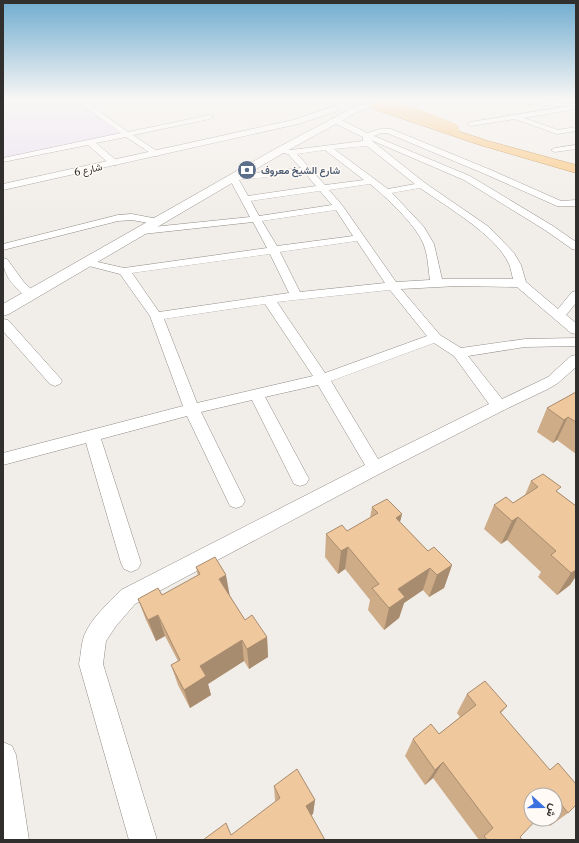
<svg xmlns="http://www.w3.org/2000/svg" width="579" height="843" font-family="Merriweather,Vazirmatn,serif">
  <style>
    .medical { fill: #eadff3 }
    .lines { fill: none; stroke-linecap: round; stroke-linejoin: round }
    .minor-casing { stroke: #908c88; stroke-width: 1 }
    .tertiary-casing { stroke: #908c88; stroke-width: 1 }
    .primary-casing { stroke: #b17828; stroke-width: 1 }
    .minor { fill: #fff; fill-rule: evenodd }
    .tertiary { fill: #fff; fill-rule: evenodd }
    .primary { fill: #fac57c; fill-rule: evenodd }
    .primary-bridge-casing { stroke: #b17828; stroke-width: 10; stroke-linecap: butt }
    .primary-bridge { stroke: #fac57c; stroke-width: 10 }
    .wall { fill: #ceac88 }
    .shaded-wall { fill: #a88c6f }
    .building { fill: #f0c89e; stroke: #a88c6f }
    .labels { text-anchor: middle; stroke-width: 3; stroke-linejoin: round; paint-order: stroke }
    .far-street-label { font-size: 10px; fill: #312f2e; stroke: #fffaf5 }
    .far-service-label { font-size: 10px; font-weight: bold; fill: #4e5e75; stroke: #fffaf5; text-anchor: start }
  </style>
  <rect width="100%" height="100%" fill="#f1ede8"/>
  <path class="medical" d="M3 99H75L125 134 3 159Z"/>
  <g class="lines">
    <defs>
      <path id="minor" d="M74 99H82L128 132 210 115 214 117 210 119 133 135 158 152V156H155L126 137 96 143 117 161 118 163 117 165H111L88 145 3 162V158L121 133Z
        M576 105V109L524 118 558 130 576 127V131L557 134 515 119 471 126 467 124 471 122Z
        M332 118H338L367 133 380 129H391L491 170 561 201 576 200V206H557L485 174 387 133H381L374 136 470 176 553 226 576 242V250L572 249 545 230 464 180 371 140 425 183 489 227 514 253 521 265 526 282 558 309 572 292 576 291V303L566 315 576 323V334L571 333 517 287 457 286 401 289 440 335 461 348 525 339 576 338V346L525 347 468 356 502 399 548 377 571 356 576 355V367L558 383 548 389 504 410 381 473 135 604 116 626 106 641 103 664 157 840H129L79 664C81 655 81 645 84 636 91 618 108 604 121 590L365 465 318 385 265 397 309 479 306 484 300 486 294 484 252 400 201 412 245 501 242 506 236 508 230 506 187 416 101 439 141 563 138 569 131 572 124 569 121 563 86 443 3 465V453L183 406 150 316 120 274 85 265 83 263 85 261 89 260 124 268 267 248 253 222 143 234 138 231 143 228 250 217 229 178 230 176 301 168 288 154 278 152V148L291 150 363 141V137L332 122ZM367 146 415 184 388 189 334 149ZM325 150 364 180 325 185 297 154ZM305 173 316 186 248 196 239 180ZM370 184C386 197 415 224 423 243 428 254 428 268 430 280L396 282 342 205 329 190ZM420 188C447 207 496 235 509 264 511 269 512 275 513 279H442L434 244 424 227 392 193ZM320 191 332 205 259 216 251 201ZM336 210 353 236 277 246 262 221ZM357 241 385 283 300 292 280 252ZM270 254 289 293 159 312 132 273ZM390 290 427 336 325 373 277 302ZM265 304 313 376 197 403 164 319ZM434 343 454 356 489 404 378 459 331 381Z
        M576 145V149L555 152 551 150 555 148Z
        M132 214 163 220 164 222 159 225 132 220 118 221 3 250V244L118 215Z
        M3 258 7 259 23 281 37 295 35 298H27C13 285 3 276 3 258Z
        M3 319 8 320 60 378 62 381 60 384 55 386 50 384 3 331Z
        M3 742 12 746 16 755 29 840H3Z"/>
      <path id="tertiary" d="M469 99H523L576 103V107L473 101Z
        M371 103 374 104 375 106 374 108 361 110 285 152 9 314 3 316V304L277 148 356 106Z
        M335 106 339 109 338 111 298 124 3 190V184L293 120Z"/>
      <path id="primary" d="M374 103 488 141 576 165V173L480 145 371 108 369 106 371 104Z"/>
    </defs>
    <use href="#minor" class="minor-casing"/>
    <use href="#tertiary" class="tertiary-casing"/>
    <use href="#primary" class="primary-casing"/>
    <use href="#minor" class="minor"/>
    <use href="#tertiary" class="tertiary"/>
    <use href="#primary" class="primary"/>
    <defs>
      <path id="primary-bridge" d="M379 99 454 129"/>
    </defs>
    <use href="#primary-bridge" class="primary-bridge-casing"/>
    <use href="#primary-bridge" class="primary-bridge"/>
  </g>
  <path class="wall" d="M576 392V454L557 440 553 443 537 432 547 408Z
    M531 481 558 492 576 506V576L570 585 557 595 538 577 541 572 507 540 501 544 484 529 494 505 513 503 525 495Z
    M372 507 402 514 400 522 428 551 452 565 444 588 429 597 423 590 404 603 399 618 384 630 368 610 370 600 345 569 338 574 325 557 326 534 347 531 370 518Z
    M196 567 229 595 245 620 267 637 268 657 249 669 244 661 208 684 211 695 190 708 178 685 171 665 178 661 165 636 156 641 146 620 138 599 162 595 198 576Z
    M467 694 507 706 501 713 568 813 550 826 544 819H555V795L520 837 522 840H479L433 778 425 785 405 756 413 739 439 734 460 717 457 713Z
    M274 786 315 800 313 814 231 835 276 802 275 800Z"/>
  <path class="shaded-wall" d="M568 417 557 440 553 443 564 420Z
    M402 514 396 537V518Z
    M518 517 507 540 501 544 512 521Z
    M348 547 345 569 338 574 341 551Z
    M452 565 444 588 429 597 437 575Z
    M430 568 423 590 404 603 399 618 384 630 389 608 398 589Z
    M576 570V576L570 585 557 595 571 573Z
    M226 575 230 597 219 579Z
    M158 615 165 636 156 641 148 620Z
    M267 637 268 657 249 669 247 649Z
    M242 640 244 661 208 684 211 695 190 708 184 690 200 666Z
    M443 762 433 778 425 785 435 770Z
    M315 800 313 814 305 820 306 806Z"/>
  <path class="building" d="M576 392V422L568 417 564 420 547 408Z
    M543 474 561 487 556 491 576 506V570L571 573 551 555 556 551 518 517 512 521 494 505 506 497 513 503 538 487 531 481Z
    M387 499 402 514 396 518 428 551 434 547 452 565 437 575 430 568 398 589 405 597 389 608 372 588 379 584 348 547 341 551 326 534 342 525 347 531 378 513 372 507Z
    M215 557 226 575 219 579 245 620 252 615 267 637 247 649 242 640 200 666 206 676 184 690 171 665 180 660 158 615 148 620 138 599 158 588 162 595 200 574 196 567Z
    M485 681 507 706 500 712 550 770 558 763 576 784V805L568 813 557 799 555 801V795H531V819H537L520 837 522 840H487L484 836 493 828 443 762 435 770 413 739 431 724 439 734 476 705 467 694Z
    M297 769 315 800 306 806 325 840H203L226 823 231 835 280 798 274 786Z"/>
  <linearGradient id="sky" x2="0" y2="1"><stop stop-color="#70acd0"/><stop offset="0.46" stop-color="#f9f7f5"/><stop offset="1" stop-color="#f9f7f5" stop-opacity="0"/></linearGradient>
  <rect width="579" height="217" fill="url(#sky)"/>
  <defs>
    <symbol id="bank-disc" viewBox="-11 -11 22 22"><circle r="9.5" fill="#5c6f8a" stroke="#fffaf5"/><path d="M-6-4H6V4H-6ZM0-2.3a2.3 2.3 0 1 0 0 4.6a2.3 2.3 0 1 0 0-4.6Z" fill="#fff"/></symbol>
  </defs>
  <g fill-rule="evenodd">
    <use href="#bank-disc" x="236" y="159" width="22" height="22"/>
  </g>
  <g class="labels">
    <g class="far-street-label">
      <text transform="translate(88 169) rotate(-12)" y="4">شارع 6</text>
    </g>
    <g class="far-service-label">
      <text x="261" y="174">شارع الشيخ معروف</text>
    </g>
  </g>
  <rect width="579" height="843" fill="none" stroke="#312f2e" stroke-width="8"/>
  <g transform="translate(543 807) rotate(111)"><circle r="19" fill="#fffaf5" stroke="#ada9a5"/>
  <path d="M0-3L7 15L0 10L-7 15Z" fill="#3b70df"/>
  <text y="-6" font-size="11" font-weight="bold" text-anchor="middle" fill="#312f2e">ش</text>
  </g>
</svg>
